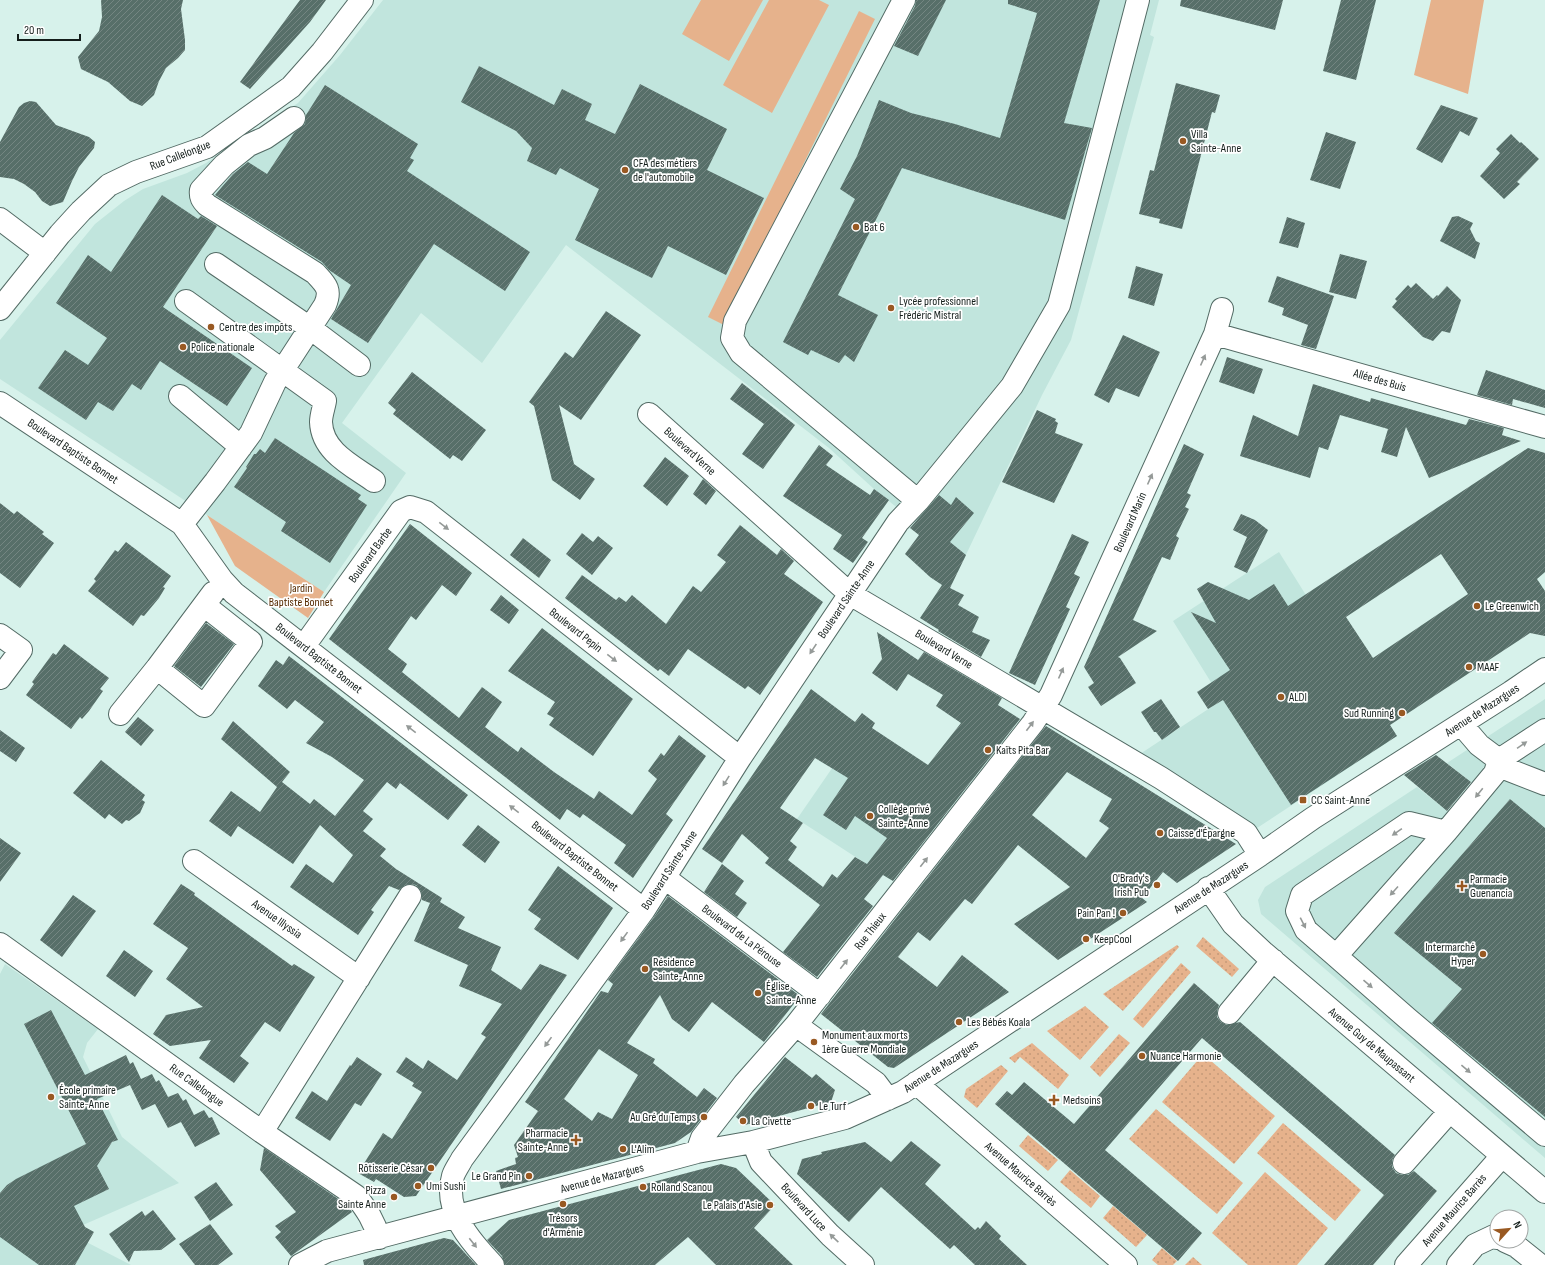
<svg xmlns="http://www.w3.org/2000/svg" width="1545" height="1265" font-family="'Sofia Sans Condensed',sans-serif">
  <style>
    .built { fill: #c1e5dd }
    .grass { fill: url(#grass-dots) }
    .garden { fill: #e6b28c }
    .building { fill: url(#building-hatch); fill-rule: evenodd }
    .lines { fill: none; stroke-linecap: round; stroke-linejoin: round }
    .minor-casing { stroke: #536b65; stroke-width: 24 }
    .minor { stroke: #fff; stroke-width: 22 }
    .oneway { fill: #959a98 }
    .poi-dot { fill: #995922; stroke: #fff; stroke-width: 1.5 }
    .labels { text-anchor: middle; stroke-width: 3.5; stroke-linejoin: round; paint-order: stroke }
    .poi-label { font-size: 12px; fill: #141e1b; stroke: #fff; text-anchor: start }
    .street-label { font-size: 12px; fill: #141e1b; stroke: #fff }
    .park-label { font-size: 12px; fill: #562b02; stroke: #fff }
  </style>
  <defs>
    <pattern id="grass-dots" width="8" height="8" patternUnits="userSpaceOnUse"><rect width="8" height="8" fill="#e6b28c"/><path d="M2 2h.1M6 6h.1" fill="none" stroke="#c49978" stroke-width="1.8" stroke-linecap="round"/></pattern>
    <pattern id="building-hatch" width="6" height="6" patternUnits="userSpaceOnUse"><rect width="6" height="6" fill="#576f69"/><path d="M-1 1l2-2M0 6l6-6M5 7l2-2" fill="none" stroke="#748682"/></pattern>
  </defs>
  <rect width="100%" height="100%" fill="#d7f2eb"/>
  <path class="built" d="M383 0H1159L1150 35 1154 37 1071 340 1042 395 963 561 874 489 829 448 566 245 482 363 421 313 342 423 406 473 324 592 0 379V340L95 224 124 201 143 189 187 173 206 163 298 103 340 55Z
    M1279 552 1339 648 1397 736 1257 828 1140 754 1222 700 1173 621Z
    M1545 699V1158L1261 914 1258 900 1265 887 1417 787 1452 815 1475 785 1447 763Z
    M846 748 944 813 891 880 797 819Z
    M5 964 98 1029 87 1043 83 1057 122 1137 179 1183 67 1232 131 1265H0V974Z"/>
  <path class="grass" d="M1203 937 1239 969 1232 977 1196 946Z
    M1177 945 1179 947 1123 1011 1103 994Z
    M1181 963 1191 972 1143 1028 1133 1019Z
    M1085 1006 1109 1027 1080 1060 1047 1031Z
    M1119 1034 1130 1043 1100 1077 1090 1067Z
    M1032 1043 1069 1075 1058 1089 1020 1057 1015 1063 1009 1058Z
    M1203 1054 1275 1116 1234 1164 1162 1102Z
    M1001 1065 1008 1071 977 1108 964 1097 966 1089Z
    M1156 1109 1243 1183 1217 1214 1129 1139Z
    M1283 1123 1361 1190 1335 1221 1257 1153Z
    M1028 1135 1058 1160 1048 1171 1019 1146Z
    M1070 1170 1100 1196 1091 1208 1060 1182Z
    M1265 1172 1328 1228 1297 1265H1248L1212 1233Z
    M1113 1206 1147 1235 1136 1247 1103 1218Z
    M1162 1248 1177 1261 1173 1265H1158L1152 1260Z
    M1193 1257 1202 1265H1185Z"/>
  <path class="garden" d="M701 0H763L729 61 682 34Z
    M769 0H819L829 5 772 113 723 85Z
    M1431 0H1484L1468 94 1414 75Z
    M859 11 875 19 724 325 708 317Z
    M207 515 324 592 308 618 235 566Z"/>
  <path class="building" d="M101 0H183L181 9 185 40V50L178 58 166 68 159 81 154 95 142 106 130 101 108 82 81 69 78 57 99 31 102 17Z
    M300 0H326L310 22 250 89 240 82Z
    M916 0H946L918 56 894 46 915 6Z
    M1008 0H1100L1064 123 1092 128 1065 220 902 168 838 295 878 315 854 362 845 355 839 363 811 350 808 355 783 342 855 199 840 189 857 156 879 100 911 113 955 124 1000 138 1037 13 1008 4Z
    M1181 0H1283L1275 30 1180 6Z
    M1341 0H1376L1356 80 1323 71Z
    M479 66 554 105 562 89 592 104 585 120 615 134 640 84 727 129 707 170 764 198 726 275 668 246 652 278 575 240 599 189 560 168 556 175 527 161 532 148 516 131 461 102Z
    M1176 83 1220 95 1215 113 1212 112 1182 229 1159 223 1160 219 1139 214 1150 170 1154 171Z
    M325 85 418 144 410 158 414 160 407 171 530 252 505 291 434 244 368 343 331 319 351 285 329 270 322 262 215 195 233 174 248 162 267 174 294 133 305 124 306 115Z
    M30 101 36 102 56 125 89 137 95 142 94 148 79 167 72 181 63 202 50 206 42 201 35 192 24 184 14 179 0 177V142L19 107 24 103Z
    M1441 105 1478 118 1469 136 1460 131 1442 163 1416 149Z
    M1326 132 1356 142 1340 189 1310 180Z
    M1511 134 1520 143 1521 142 1539 159 1517 182 1520 184 1504 199 1480 176 1500 153 1496 149Z
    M162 195 198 219 201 216 217 226 163 307 252 368 227 406 160 361 141 390 132 384 113 411 98 402 86 420 38 388 65 350 88 365 107 338 56 303 88 255 111 272Z
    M1458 216 1473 223 1470 229 1476 241 1480 243 1475 259 1440 241 1452 217Z
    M1287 217 1305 223 1298 248 1279 243Z
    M1340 254 1367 261 1356 299 1329 292Z
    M1136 266 1163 274 1154 306 1128 298Z
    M1277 276 1334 296 1316 349 1301 345 1308 325 1282 315 1284 308 1268 302Z
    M1416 283 1433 299 1437 295 1438 296 1447 286 1461 300 1450 333 1442 331 1433 341 1423 337 1392 307 1397 301 1395 299 1408 285 1411 288Z
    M606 311 641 335 581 420 559 405 574 464 595 479 580 500 552 480 534 406 529 402 565 352 573 358Z
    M1123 335 1160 352 1139 397 1116 388 1109 403 1094 395Z
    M1227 357 1263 369 1254 394 1219 382Z
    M1486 370 1545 390V408L1513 399 1512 405 1477 395Z
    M412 372 486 430 462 461 453 455 450 459 393 414 396 410 388 403Z
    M742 383 795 425 763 469 742 454 764 424 730 399Z
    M1313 384 1370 402 1371 398 1466 425 1469 419 1504 428 1502 435 1521 441 1429 478 1406 427 1397 457 1381 452 1388 429 1340 415 1328 450 1319 447 1310 478 1240 456 1253 415 1298 436Z
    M1037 410 1056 419 1055 421 1058 423 1055 433 1083 444 1054 503 1002 482Z
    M275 438 361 495 358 499 367 505 330 563 281 531 286 522 234 487 247 468 246 467 254 454H256L260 449 265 453Z
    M1184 444 1204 454 1187 493 1191 495 1185 507 1189 509 1176 536 1179 538 1170 560 1162 557 1133 620 1157 631 1118 657 1120 658 1136 683 1101 706 1088 687 1094 683 1084 667Z
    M819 445 833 456 826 465 870 495 874 489 889 500 862 538 868 542 853 563 833 549 842 535 783 496Z
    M1528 448 1545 453V572L1537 579 1545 591V636L1530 633 1390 725 1397 736 1291 805 1223 700 1208 709 1197 692 1230 670 1191 612 1216 623 1197 589 1208 582 1249 600 1274 584 1288 606ZM1441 554 1468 594 1373 658 1346 617Z
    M665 457 689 476 667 506 643 486Z
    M703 479 716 491 706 505 693 494Z
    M939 495 951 505 956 497 974 513 950 542 966 555 950 588 964 595 958 605 979 617 972 632 990 640 981 657 938 631 939 630 920 618 942 585 930 577 905 554 919 535 910 528Z
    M0 503 14 514 17 511 44 532 42 534 54 543 20 588 0 573Z
    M1241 514 1255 520 1268 530 1247 573 1234 567 1247 537 1233 530Z
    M410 524 472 573 456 596 442 585 416 620 411 616 388 649 407 664 402 672 459 718 482 687 502 702 485 727 518 752 521 747 554 772 594 799 599 791 632 815 657 779 648 771 661 753 664 756 679 735 706 756 666 814 673 820 633 878 614 863 626 845 583 814 580 818 567 809 560 820 329 639Z
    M740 525 777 555 781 549 794 561 784 574 823 602 760 695 748 686 745 689 688 649 669 676 660 669 658 671 565 598 582 575 616 600 619 597 626 602 632 595 666 624 693 586 701 592 726 562 717 555Z
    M582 533 593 542 598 536 613 548 592 575 566 554Z
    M1072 534 1089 542 1074 574 1080 577 1066 607 1070 609 1035 685 1009 673Z
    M523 538 551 560 539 578 510 555Z
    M126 542 171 576 163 587 165 588 159 598 144 616 141 615 133 626 88 591 96 581 94 579 115 550 118 552Z
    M501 595 519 610 509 624 490 610Z
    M206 623 234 644 201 687 174 666Z
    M542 628 633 699 593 756 549 725 554 718 547 714 555 702 508 671Z
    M877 632 918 660 924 652 1002 698 998 705 1020 719 893 881 883 875 864 899 873 906 817 977 783 952 820 905 765 863 769 858 742 834 722 863 702 849 811 689 855 722 862 713 875 723 872 728 928 765 961 723 936 706 943 695 908 674 897 691 872 673 882 659ZM815 758 848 778 823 815 846 830 855 816 887 838 867 864 855 857 837 878 832 874 823 887 788 860 797 847 790 841 803 823 780 808Z
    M64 644 109 678 100 689 103 691 89 711 82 719 80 717 71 729 26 695 34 684 32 682 53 653 56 655Z
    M289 656 468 795 448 820 400 783 396 789 387 782 363 811 373 819 363 831 386 849 380 856 396 869 442 898 440 902 465 917 458 928 501 947 491 970 521 990 540 964 567 975 416 1196 404 1197 376 1179 374 1182 358 1173 383 1133 392 1139 422 1092 412 1086 414 1083 396 1072 406 1057 423 1069 428 1060 457 1080 486 1037 481 1034 502 1004 459 986 468 965 414 941 430 903 422 900 421 891 416 885 411 884 405 885 399 890 389 886 371 910 374 912 358 935 290 887 306 864 333 883 353 855 320 825 293 864 238 826 231 837 209 821 231 791 260 812 277 787 221 739 233 721 290 772 282 782 310 804 314 799 335 816 364 780 332 757 306 743 324 722 295 700 287 709 258 686 276 660 283 665Z
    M1161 699 1180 727 1162 740 1156 732H1154L1141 712Z
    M138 717 154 730 141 746 125 732Z
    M1046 726 1236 844 1177 883 1163 872 1142 898 1147 902 1058 960 1014 924 1070 887 1018 845 972 904 965 899 930 941 918 932 898 957 937 987 962 955 1009 992 894 1068 888 1067 821 1014ZM1067 772 1112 799 1099 821 1109 828 1086 858 1032 815Z
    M0 730 25 748 16 762 0 751Z
    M1436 755 1471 782 1447 811 1404 775Z
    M101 760 145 795 142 800 145 802 140 813 129 821 126 820 122 824 109 814 105 819 73 793Z
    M1510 799 1545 828V1117L1432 1023 1462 989 1394 933Z
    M478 825 500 842 485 863 462 845Z
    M0 838 21 853 0 882Z
    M722 864 744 881 735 894 747 903 737 917 704 892Z
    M558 866 613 908 578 960 534 929 541 919 528 910Z
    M181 884 195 893 194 895 292 966 294 964 315 977 280 1032 265 1022 240 1056 249 1063 234 1083 199 1058 211 1040 170 1046 153 1034 166 1015 203 1007 166 979 188 948 153 924Z
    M73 895 96 911 62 957 40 940Z
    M668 896 800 996 764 1042 712 1002 689 1032 672 1019 660 995 627 1043 655 1059 653 1063 697 1097 704 1088 717 1098 691 1132 675 1143 501 1189 496 1171 516 1164 515 1158 518 1157 514 1145 538 1111 525 1102 601 991 608 993 613 984 608 980 654 917ZM599 1049 638 1075 612 1119 598 1112 592 1121 564 1099Z
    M124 950 153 971 135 997 106 976Z
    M1194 983 1219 1005 1217 1011V1017L1221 1022 1227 1025 1240 1022 1395 1155 1392 1160V1167L1396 1173 1402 1175H1408L1414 1171 1437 1191 1373 1265H1324L1384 1195 1202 1038 1105 1150 1202 1233 1178 1261 995 1104 1007 1091 1012 1095 1024 1082 1074 1124Z
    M51 1010 85 1075 126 1055 130 1064 133 1062 141 1079 152 1074 156 1082 159 1080 168 1097 178 1093 183 1101 186 1099 194 1115 204 1110 209 1118 212 1117 220 1134 195 1147 181 1122 168 1128 155 1104 142 1110 130 1085 97 1099 118 1140 112 1142 97 1166 109 1189 74 1206 85 1227 94 1232 75 1265H39L0 1237V1193L7 1185 16 1179 86 1144 24 1024Z
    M357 1057 382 1074 361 1106 355 1103 330 1141 295 1118 312 1091 327 1101 350 1065 351 1066Z
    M785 1057 812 1078 816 1074 835 1090 831 1102 745 1125 736 1117Z
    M911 1141 941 1165 925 1184 975 1230 978 1227 980 1229 986 1221 1001 1236 999 1239 1027 1265H975L954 1245 950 1249 881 1187 849 1222 797 1174 802 1159 822 1154 821 1152 865 1142 891 1162Z
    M264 1148 347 1205 352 1212 291 1256 275 1237 281 1232 275 1226 296 1212 260 1170Z
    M721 1164 736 1168 775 1205 754 1228 793 1265H716L688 1237 655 1265H505L502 1256 487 1240 509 1220Z
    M216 1182 233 1205 210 1221 194 1197Z
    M153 1210 176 1239 161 1250 134 1251 129 1262 109 1234 142 1211 145 1216Z
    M210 1224 233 1254 218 1265H195L179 1244Z
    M444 1238 453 1240 476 1265H364L363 1260Z"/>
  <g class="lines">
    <defs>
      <path id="minor" d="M904 0 735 321 732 338 741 353 918 501
        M0 219 45 253
        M216 264 310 328 359 365
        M186 301 325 401C324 407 321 415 321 422 322 452 353 466 374 481
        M0 309 60 234 81 211 109 185 136 172 207 147 291 87 322 52 362 0
        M1215 334 1545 427
        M180 396 241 447
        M0 403 182 524 222 580 234 593 644 910
        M649 414 850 594 1161 778 1246 833 1260 855
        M182 524 215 482 251 433 275 382 325 305C332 289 325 284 315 273L207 205C202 200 200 197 201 190L224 165 249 145 265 138 294 118
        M0 635 21 650 0 678
        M304 646 401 511 410 507 426 512 740 758
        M157 668 204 706 251 642 204 605
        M120 714 157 668 213 593
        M1461 724 1479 745 1499 760 1509 770 1545 784
        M1545 730 1499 760 1495 773 1446 832 1336 956 1408 1019 1545 1135
        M194 861 359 978
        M665 878 820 995
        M1208 888 1233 924 1264 953 1545 1192
        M0 944 262 1132 356 1196C367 1210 374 1221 379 1238
        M1336 956 1306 930 1297 911 1302 895 1409 823 1446 832
        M1229 1013 1273 960
        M796 1025 876 1083 888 1099
        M916 1083 1126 1265
        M262 1132 410 896
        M753 1142 761 1162 830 1235 863 1265
        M697 1152 702 1138 744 1084 796 1025 1033 723 1051 695 1215 334 1222 309
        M1404 1163 1450 1111
        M1505 1241 1516 1246 1540 1265
        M300 1265 327 1251 697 1152 753 1142 845 1118 903 1092 1260 855 1313 818 1511 692 1545 669
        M493 1265C471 1242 443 1211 453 1176 455 1170 459 1165 462 1159L644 910 740 758 898 522 918 501 1012 386 1059 305 1138 0
        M1406 1265 1502 1156
        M1458 1265 1475 1245 1494 1236 1497 1238"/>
    </defs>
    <use href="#minor" class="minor-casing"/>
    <use href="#minor" class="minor"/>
  </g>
  <defs><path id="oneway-solid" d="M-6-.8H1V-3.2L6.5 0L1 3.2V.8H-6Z"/></defs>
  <g class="oneway">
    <use href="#oneway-solid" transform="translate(1203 360) rotate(-66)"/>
    <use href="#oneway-solid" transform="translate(1150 479) rotate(-66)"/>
    <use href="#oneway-solid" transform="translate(444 526) rotate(38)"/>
    <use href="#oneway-solid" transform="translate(813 649) rotate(124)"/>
    <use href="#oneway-solid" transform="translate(612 658) rotate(38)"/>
    <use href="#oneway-solid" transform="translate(1061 673) rotate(-66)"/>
    <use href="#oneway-solid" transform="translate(1030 726) rotate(-53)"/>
    <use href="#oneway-solid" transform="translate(411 729) rotate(-142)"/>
    <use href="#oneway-solid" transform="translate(1522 745) rotate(-34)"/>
    <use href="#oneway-solid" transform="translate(726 781) rotate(122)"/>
    <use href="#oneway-solid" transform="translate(1479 793) rotate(129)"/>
    <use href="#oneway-solid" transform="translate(514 809) rotate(-142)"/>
    <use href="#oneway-solid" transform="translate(1397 832) rotate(145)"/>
    <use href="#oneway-solid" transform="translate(924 862) rotate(-52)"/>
    <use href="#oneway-solid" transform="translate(1394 891) rotate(132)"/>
    <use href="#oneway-solid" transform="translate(1303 923) rotate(63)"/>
    <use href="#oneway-solid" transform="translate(624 937) rotate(126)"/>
    <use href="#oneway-solid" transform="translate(844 964) rotate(-52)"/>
    <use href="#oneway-solid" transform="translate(1368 984) rotate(41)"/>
    <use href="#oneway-solid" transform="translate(548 1042) rotate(126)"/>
    <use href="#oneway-solid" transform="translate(1466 1069) rotate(40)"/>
    <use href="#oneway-solid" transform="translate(834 1238) rotate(-137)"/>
    <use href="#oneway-solid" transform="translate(473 1243) rotate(52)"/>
  </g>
  <g class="poi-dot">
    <circle cx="1183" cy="141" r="4"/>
    <circle cx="625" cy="170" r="4"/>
    <circle cx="856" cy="227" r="4"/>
    <circle cx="891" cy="308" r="4"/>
    <circle cx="211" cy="327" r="4"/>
    <circle cx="183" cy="347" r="4"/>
    <circle cx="1477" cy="606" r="4"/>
    <circle cx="1469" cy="667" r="4"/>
    <circle cx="1281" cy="697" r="4"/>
    <circle cx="1402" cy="713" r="4"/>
    <circle cx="988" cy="750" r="4"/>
    <rect x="1299" y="796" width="8" height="8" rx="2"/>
    <circle cx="870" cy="816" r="4"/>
    <circle cx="1160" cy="833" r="4"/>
    <circle cx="1157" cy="885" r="4"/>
    <path d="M1460 880h4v4h4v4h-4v4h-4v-4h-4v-4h4z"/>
    <circle cx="1123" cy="913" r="4"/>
    <circle cx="1086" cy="939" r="4"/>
    <circle cx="1483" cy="954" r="4"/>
    <circle cx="645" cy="969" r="4"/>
    <circle cx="758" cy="993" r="4"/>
    <circle cx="959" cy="1022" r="4"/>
    <circle cx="814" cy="1042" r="4"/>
    <circle cx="1142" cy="1056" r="4"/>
    <circle cx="51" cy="1097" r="4"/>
    <path d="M1052 1094h4v4h4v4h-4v4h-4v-4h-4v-4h4z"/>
    <circle cx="811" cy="1106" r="4"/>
    <circle cx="704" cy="1117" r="4"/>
    <circle cx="743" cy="1121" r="4"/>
    <path d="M574 1134h4v4h4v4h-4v4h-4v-4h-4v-4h4z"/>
    <circle cx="623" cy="1149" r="4"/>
    <circle cx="431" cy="1168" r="4"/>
    <circle cx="529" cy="1176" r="4"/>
    <circle cx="418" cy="1186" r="4"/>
    <circle cx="643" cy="1187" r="4"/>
    <circle cx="394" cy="1197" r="4"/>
    <circle cx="563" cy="1204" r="4"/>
    <circle cx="770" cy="1205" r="4"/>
  </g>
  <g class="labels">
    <g class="poi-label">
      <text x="1191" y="138">Villa<tspan x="1191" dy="14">Sainte-Anne</tspan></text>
      <text x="633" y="167">CFA des métiers<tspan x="633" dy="14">de l'automobile</tspan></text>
      <text x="864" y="231">Bat 6</text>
      <text x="899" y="305">Lycée professionnel<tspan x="899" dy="14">Frédéric Mistral</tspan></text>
      <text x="219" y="331">Centre des impôts</text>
      <text x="191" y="351">Police nationale</text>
      <text x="1485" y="610">Le Greenwich</text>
      <text x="1477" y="671">MAAF</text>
      <text x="1289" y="701">ALDI</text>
      <text x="1394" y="717" text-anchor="end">Sud Running</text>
      <text x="996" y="754">Kaïts Pita Bar</text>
      <text x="1311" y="804">CC Saint-Anne</text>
      <text x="878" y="813">Collège privé<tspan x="878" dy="14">Sainte-Anne</tspan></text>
      <text x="1168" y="837">Caisse d'Épargne</text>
      <text x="1149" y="882" text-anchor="end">O'Brady's<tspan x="1149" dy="14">Irish Pub</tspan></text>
      <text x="1470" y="883">Parmacie<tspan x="1470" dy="14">Guenancia</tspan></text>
      <text x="1115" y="917" text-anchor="end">Pain Pan !</text>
      <text x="1094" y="943">KeepCool</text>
      <text x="1475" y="951" text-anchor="end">Intermarché<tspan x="1475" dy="14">Hyper</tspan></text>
      <text x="653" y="966">Résidence<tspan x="653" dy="14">Sainte-Anne</tspan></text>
      <text x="766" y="990">Église<tspan x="766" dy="14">Sainte-Anne</tspan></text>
      <text x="967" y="1026">Les Bébés Koala</text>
      <text x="822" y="1039">Monument aux morts<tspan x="822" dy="14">1ère Guerre Mondiale</tspan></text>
      <text x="1150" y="1060">Nuance Harmonie</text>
      <text x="59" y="1094">École primaire<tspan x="59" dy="14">Sainte-Anne</tspan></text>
      <text x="1063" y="1104">Medsoins</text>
      <text x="819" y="1110">Le Turf</text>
      <text x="696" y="1121" text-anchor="end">Au Gré du Temps</text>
      <text x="751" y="1125">La Civette</text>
      <text x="568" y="1137" text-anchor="end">Pharmacie<tspan x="568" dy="14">Sainte-Anne</tspan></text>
      <text x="631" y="1153">L'Alim</text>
      <text x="423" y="1172" text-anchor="end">Rôtisserie César</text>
      <text x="521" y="1180" text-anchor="end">Le Grand Pin</text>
      <text x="426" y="1190">Umi Sushi</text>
      <text x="651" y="1191">Rolland Scanou</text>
      <text x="386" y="1194" text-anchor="end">Pizza<tspan x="386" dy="14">Sainte Anne</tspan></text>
      <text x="762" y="1209" text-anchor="end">Le Palais d'Asie</text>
      <text x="563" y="1222" text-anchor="middle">Trésors<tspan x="563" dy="14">d'Arménie</tspan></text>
    </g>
    <g class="street-label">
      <text transform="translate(180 155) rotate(-21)" y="4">Rue Callelongue</text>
      <text transform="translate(1380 380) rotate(16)" y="4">Allée des Buis</text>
      <text transform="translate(73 451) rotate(34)" y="4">Boulevard Baptiste Bonnet</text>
      <text transform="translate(690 451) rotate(42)" y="4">Boulevard Verne</text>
      <text transform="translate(1130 522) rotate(-66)" y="4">Boulevard Marin</text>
      <text transform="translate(370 555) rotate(-54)" y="4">Boulevard Barbe</text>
      <text transform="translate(846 599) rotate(-56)" y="4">Boulevard Sainte-Anne</text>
      <text transform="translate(576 630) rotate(38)" y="4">Boulevard Pepin</text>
      <text transform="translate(944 649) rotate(31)" y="4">Boulevard Verne</text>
      <text transform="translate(319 658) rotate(38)" y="4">Boulevard Baptiste Bonnet</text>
      <text transform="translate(1482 710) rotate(-33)" y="4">Avenue de Mazargues</text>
      <text transform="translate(575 856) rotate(38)" y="4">Boulevard Baptiste Bonnet</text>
      <text transform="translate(669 870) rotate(-57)" y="4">Boulevard Sainte-Anne</text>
      <text transform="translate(1211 887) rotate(-33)" y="4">Avenue de Mazargues</text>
      <text transform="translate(277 919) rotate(35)" y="4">Avenue Illyssia</text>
      <text transform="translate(870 931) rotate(-52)" y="4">Rue Thieux</text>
      <text transform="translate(742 936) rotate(37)" y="4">Boulevard de La Pérouse</text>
      <text transform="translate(1372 1045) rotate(40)" y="4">Avenue Guy de Maupassant</text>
      <text transform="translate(941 1066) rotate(-33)" y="4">Avenue de Mazargues</text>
      <text transform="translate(197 1085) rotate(36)" y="4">Rue Callelongue</text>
      <text transform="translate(1021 1174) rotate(41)" y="4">Avenue Maurice Barrès</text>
      <text transform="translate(602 1178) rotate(-15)" y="4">Avenue de Mazargues</text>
      <text transform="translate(804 1207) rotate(47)" y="4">Boulevard Luce</text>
      <text transform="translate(1454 1210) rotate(-49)" y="4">Avenue Maurice Barrès</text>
    </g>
    <g class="park-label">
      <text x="301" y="592">Jardin<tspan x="301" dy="14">Baptiste Bonnet</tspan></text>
    </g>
  </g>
  <g transform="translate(1509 1229) rotate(63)"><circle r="19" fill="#ffffff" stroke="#a1a5a4"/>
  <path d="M0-3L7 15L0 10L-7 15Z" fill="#995922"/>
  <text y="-6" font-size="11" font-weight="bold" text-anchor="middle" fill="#141e1b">N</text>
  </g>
  <path d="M18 34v6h62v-6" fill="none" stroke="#141e1b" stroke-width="2"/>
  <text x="24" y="34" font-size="12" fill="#141e1b" stroke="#ffffff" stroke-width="3" paint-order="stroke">20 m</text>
</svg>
